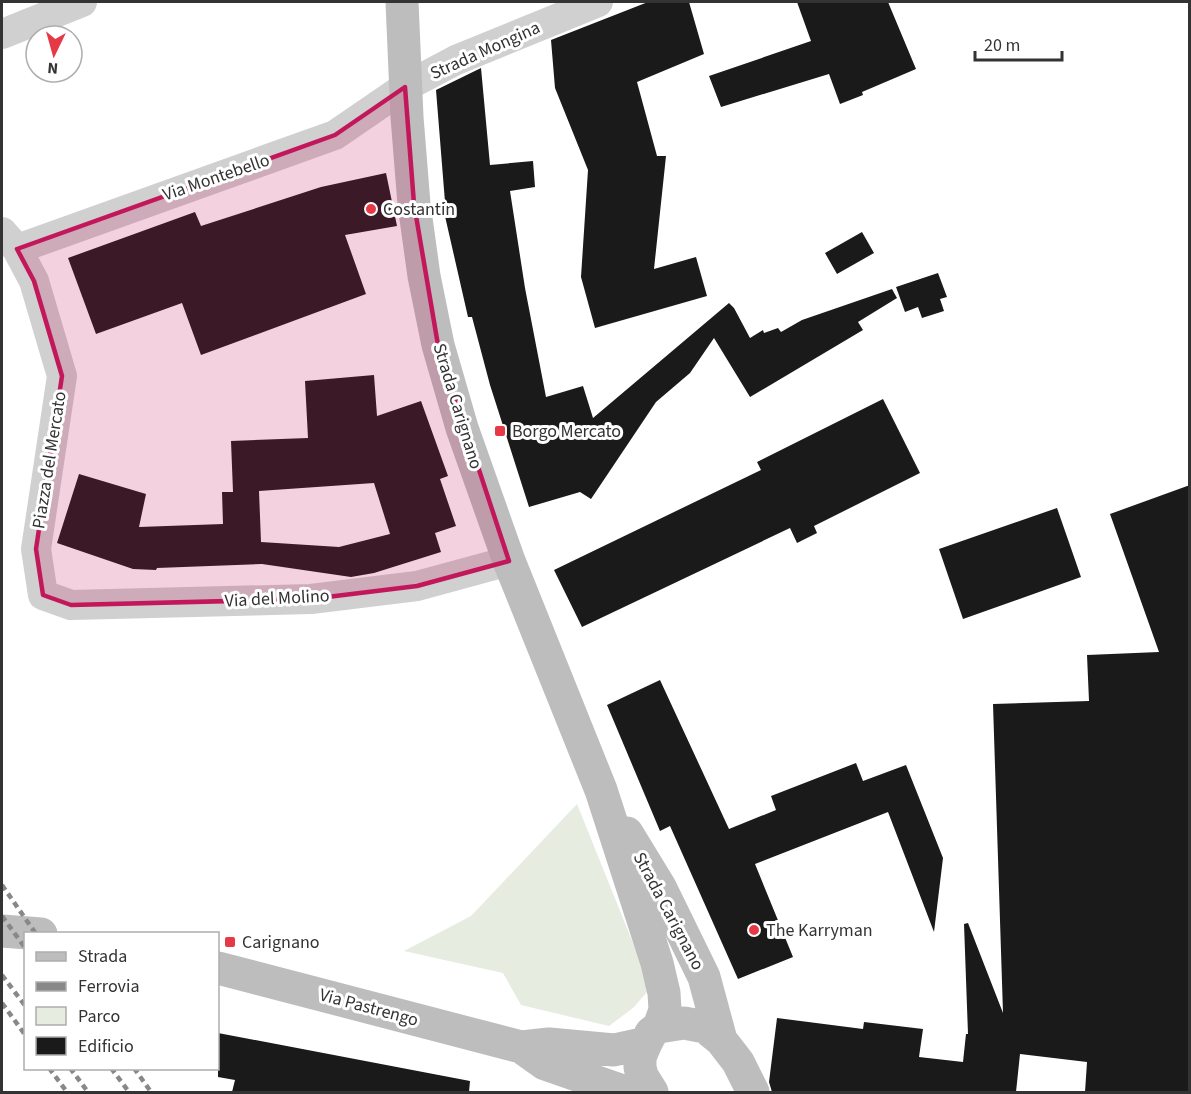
<svg xmlns="http://www.w3.org/2000/svg" width="1191" height="1094" font-family="'Source Sans 3',sans-serif">
  <style>
    .green { fill: #e6ecdf }
    .building { fill: #1a1a1a; fill-rule: evenodd }
    .lines { fill: none; stroke-linecap: round; stroke-linejoin: round }
    .street { stroke: #d0d0d0; stroke-width: 30 }
    .secondary { stroke: #bdbdbd; stroke-width: 33 }
    .rail { stroke: #888; stroke-width: 4.5; stroke-dasharray: 6 4.5; stroke-linecap: butt }
    .marked { fill: #c2185b; fill-opacity: 0.2; stroke: #c2185b; stroke-width: 4.5; stroke-linejoin: round }
    .poi-dot { fill: #e63946; stroke: #fff; stroke-width: 2 }
    .labels { text-anchor: middle; stroke-width: 6; stroke-linejoin: round; paint-order: stroke }
    .street-label { font-size: 18px; fill: #333; stroke: #fff }
    .poi-label { font-size: 18px; fill: #333; stroke: #fff; text-anchor: start }
  </style>
  <rect width="100%" height="100%" fill="#fff"/>
  <path class="green" d="M577 804 641 963 648 991 633 1008 609 1026 521 1005 503 973 404 951 471 916Z"/>
  <path class="building" d="M648 2H689L704 54 637 82 657 156H666L654 269 696 257 707 296 595 328 581 277 588 170 555 88 551 40Z
    M797 2H888L916 69 862 92 863 95 840 104 829 74 721 107 709 76 811 41Z
    M481 68 490 165 533 161 535 187 510 191 525 288 546 397 583 386 593 418 729 303 734 308 750 338 763 330 764 333 778 328 781 332 802 320 892 289 897 298 858 322 863 330 750 397 714 338 690 373 656 402 591 499 580 492 529 507 490 385 472 317H468L442 203 445 202 436 90Z
    M386 173 397 226 345 235 366 294 201 355 182 303 96 334 68 258 195 212 201 226 321 187Z
    M862 232 874 253 837 274 825 253Z
    M938 273 947 297 940 299 944 311 922 318 918 307 905 312 896 287Z
    M374 375 377 416 421 401 448 476 440 479 456 526 435 533 441 552 374 573 351 577 262 564 157 568 156 570 133 569 57 543 79 474 146 494 139 527 223 524 222 492H233L231 441 308 438 305 381ZM374 483 390 534 339 547 261 542 259 491Z
    M883 399 920 473 814 526 817 533 797 543 790 528 582 627 554 570 761 470 757 462Z
    M1190 485V1092H1085L1087 1062 1020 1054 1016 1092H772L769 1082 777 1018 863 1029 864 1022 923 1029 919 1057 963 1062 966 1034H968L964 924 968 923 1003 1013 993 704 1089 701 1087 655 1159 652 1110 514Z
    M1057 508 1081 577 963 619 939 549Z
    M660 680 729 829 776 810 771 796 856 763 863 781 906 765 943 858 934 932 888 812 755 864 793 957 738 979 670 826 660 831 607 705Z
    M218 1033 470 1081 469 1092H232L235 1080 218 1077Z"/>
  <g class="lines">
    <path class="street" d="M2 34 82 2
      M2 232 17 249 34 281 62 376 36 549 43 595 71 605 311 599 417 586 509 561
      M17 249 335 135 405 87 456 60 598 2"/>
    <path class="secondary" d="M402 2 407 117 414 204 424 276 438 345 462 428 509 561 601 790 657 963 664 993 665 1010 659 1027
      M627 833 660 887 704 977 721 1040
      M2 931 41 934
      M218 968 521 1047 545 1064 626 1092
      M522 1047 549 1044 614 1050 646 1043
      M652 1092 642 1076 640 1067V1057L646 1043 651 1033 659 1027 684 1023 705 1027 721 1040 738 1062 753 1092"/>
    <path class="rail" d="M2 885 36 934
      M2 916 26 949
      M2 975 26 1007
      M2 1003 26 1036
      M49 1068 67 1092
      M70 1068 88 1092
      M111 1068 129 1092
      M134 1068 151 1092"/>
  </g>
  <path class="marked" d="M405 87 414 204 438 345 509 561 417 586 311 599 71 605 43 595 36 549 62 376 34 281 17 249 335 135Z"/>
  <g class="poi-dot">
    <circle cx="371" cy="209" r="6"/>
    <rect x="494" y="425" width="12" height="12" rx="3"/>
    <circle cx="754" cy="930" r="6"/>
    <rect x="224" y="936" width="12" height="12" rx="3"/>
  </g>
  <g class="labels">
    <g class="street-label">
      <text transform="translate(485 50) rotate(-24)" y="6">Strada Mongina</text>
      <text transform="translate(216 177) rotate(-19)" y="6">Via Montebello</text>
      <text transform="translate(458 406) rotate(73)" y="6">Strada Carignano</text>
      <text transform="translate(49 460) rotate(-81)" y="6">Piazza del Mercato</text>
      <text transform="translate(277 598) rotate(-3)" y="6">Via del Molino</text>
      <text transform="translate(669 911) rotate(62)" y="6">Strada Carignano</text>
      <text transform="translate(369 1007) rotate(15)" y="6">Via Pastrengo</text>
    </g>
    <g class="poi-label">
      <text x="383" y="215">Costantin</text>
      <text x="512" y="437">Borgo Mercato</text>
      <text x="766" y="936">The Karryman</text>
      <text x="242" y="948">Carignano</text>
    </g>
  </g>
  <rect width="1191" height="1094" fill="none" stroke="#333333" stroke-width="6"/>
  <rect x="24" y="932" width="195" height="138" fill="#ffffff" stroke="#adadad" stroke-width="1.5"/>
  <rect x="36" y="952" width="30" height="9" fill="#bdbdbd" stroke="#adadad" stroke-width="1.5"/>
  <text x="78" y="962" font-size="18" fill="#333333">Strada</text>
  <rect x="36" y="982" width="30" height="9" fill="#888888" stroke="#adadad" stroke-width="1.5"/>
  <text x="78" y="992" font-size="18" fill="#333333">Ferrovia</text>
  <rect x="36" y="1007" width="30" height="18" fill="#e6ecdf" stroke="#adadad" stroke-width="1.5"/>
  <text x="78" y="1022" font-size="18" fill="#333333">Parco</text>
  <rect x="36" y="1037" width="30" height="18" fill="#1a1a1a" stroke="#adadad" stroke-width="1.5"/>
  <text x="78" y="1052" font-size="18" fill="#333333">Edificio</text>
  <g transform="translate(54 54) rotate(185)"><circle r="28" fill="#ffffff" stroke="#adadad" stroke-width="1.5"/>
  <path d="M0-4.5L10 22L0 15L-10 22Z" fill="#e63946"/>
  <text y="-9" font-size="16" font-weight="bold" text-anchor="middle" fill="#333333">N</text>
  </g>
  <path d="M975 51v9h87v-9" fill="none" stroke="#333333" stroke-width="3"/>
  <text x="984" y="51" font-size="18" fill="#333333" stroke="#ffffff" stroke-width="4.5" paint-order="stroke">20 m</text>
</svg>
